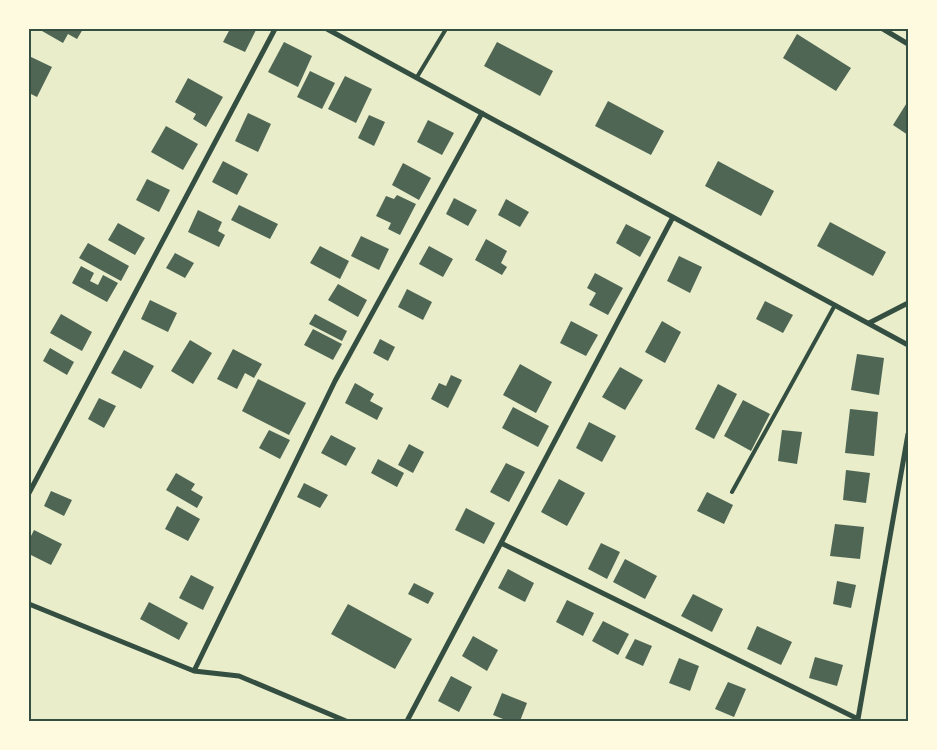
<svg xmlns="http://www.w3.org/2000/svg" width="937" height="750" font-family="Bitter,serif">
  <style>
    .building { fill: #4f6655 }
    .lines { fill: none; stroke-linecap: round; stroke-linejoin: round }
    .service { stroke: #344e41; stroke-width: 4 }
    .minor { stroke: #344e41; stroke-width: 5 }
    .neatline { fill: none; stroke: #344e41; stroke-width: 2 }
  </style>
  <rect width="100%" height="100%" fill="#e9edc9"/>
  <path class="building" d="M43 29H83L77 39 68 34 63 43 42 31Z
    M230 29 256 30 245 52 223 42Z
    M797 34 851 68 836 91 783 58Z
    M284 42 312 56 298 87 268 72Z
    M497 42 553 71 540 96 484 66Z
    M29 56 52 67 37 97 29 93Z
    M310 71 335 83 322 109 297 97Z
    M345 76 372 89 356 123 328 109Z
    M188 78 223 97 206 127 193 119 196 114 175 102Z
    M608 101 664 131 651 155 595 126Z
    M908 101V135L893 125Z
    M248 113 271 124 258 152 235 141Z
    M369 115 385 122 374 146 358 138Z
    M428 120 454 133 442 155 417 142Z
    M166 126 198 144 183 170 151 152Z
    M223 161 248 174 237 195 212 182Z
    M718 161 774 191 761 216 705 186Z
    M403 163 431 178 419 200 392 185Z
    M147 179 170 190 159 212 136 200Z
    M397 195 416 204 400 235 388 229 391 223 376 216 386 196 394 199Z
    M454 198 477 210 468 226 446 214Z
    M506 199 529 212 520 227 498 215Z
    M239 205 278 224 270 239 231 220Z
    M198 210 222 222 218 231 225 235 219 247 188 232Z
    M830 222 886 252 873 276 817 246Z
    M118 223 145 238 135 255 108 240Z
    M626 224 651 237 640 257 616 243Z
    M361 236 389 249 379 270 351 256Z
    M486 239 507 251 501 263 507 267 502 275 475 260Z
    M88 243 129 266 121 281 79 258Z
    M320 246 349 261 340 279 310 263Z
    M429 246 453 259 443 277 419 264Z
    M175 253 194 263 185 278 166 268Z
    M679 256 702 267 690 293 667 281Z
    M81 266 94 273 90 281 98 285 103 275 118 283 107 302 72 283Z
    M595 273 623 288 608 315 589 305 596 293 587 288Z
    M338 284 367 300 358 317 328 300Z
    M407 289 432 302 423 320 398 307Z
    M150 300 177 313 168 332 141 319Z
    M765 301 793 315 783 333 756 319Z
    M61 314 92 332 82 351 50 333Z
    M315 314 347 331 342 341 309 324Z
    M571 321 598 335 586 356 560 343Z
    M662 321 681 332 665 363 645 352Z
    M313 329 342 344 333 360 304 345Z
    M380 339 395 347 388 361 373 353Z
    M190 340 212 353 193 384 171 371Z
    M50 348 74 362 67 375 43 361Z
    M233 349 262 364 254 378 245 373 237 389 217 379Z
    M124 350 154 366 141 389 111 373Z
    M857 354 884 358 879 395 851 390Z
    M520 364 552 382 536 413 503 395Z
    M620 367 643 380 625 410 602 397Z
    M451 375 462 380 448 408 431 399 439 383 446 386Z
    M258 379 306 403 289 435 242 411Z
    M355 383 374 394 370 401 383 408 377 420 345 403Z
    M718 384 737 394 714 439 695 429Z
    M99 398 116 406 104 428 88 419Z
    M743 400 770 414 751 451 724 436Z
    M513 407 549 426 538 447 502 428Z
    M850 409 878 412 874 456 845 453Z
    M589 422 616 436 602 462 576 448Z
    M269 430 290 440 280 459 259 448Z
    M782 430 802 432 797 464 778 461Z
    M331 435 356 448 346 466 321 453Z
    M409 444 424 452 413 473 398 465Z
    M378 459 404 473 397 487 371 473Z
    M506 463 525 472 509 502 490 492Z
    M846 470 870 473 866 503 843 500Z
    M176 473 195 484 191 490 203 497 197 508 166 490Z
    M559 479 585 493 567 526 541 512Z
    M304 483 328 495 320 508 297 497Z
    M51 491 72 500 64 516 44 506Z
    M707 492 733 505 724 524 697 511Z
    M177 506 200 519 188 541 165 529Z
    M466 508 495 523 484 544 455 530Z
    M835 524 864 527 860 559 830 556Z
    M34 530 62 544 51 565 29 554V540Z
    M601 543 620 552 607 579 588 569Z
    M625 559 657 576 645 599 613 582Z
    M508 569 534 583 525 602 498 588Z
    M191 575 214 587 203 610 179 598Z
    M837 581 856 585 851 608 833 604Z
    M414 583 434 593 428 604 408 594Z
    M693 594 723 609 712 632 681 616Z
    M567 600 594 613 583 636 556 622Z
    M149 602 188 623 179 640 140 619Z
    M348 604 412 639 395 669 331 634Z
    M603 621 629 634 618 655 592 641Z
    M757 626 792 642 781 665 747 649Z
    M473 636 498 650 487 671 462 656Z
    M635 639 652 646 643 666 625 658Z
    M815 657 843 665 837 686 809 678Z
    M679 658 699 666 690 691 669 683Z
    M451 676 472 687 459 712 438 701Z
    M728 682 746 689 734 717 715 709Z
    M502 693 527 703 520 721H508L493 715Z"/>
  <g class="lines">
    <path class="service" d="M417 77 446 29
      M732 492 835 305"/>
    <path class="minor" d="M327 29 908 345
      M883 29 908 44
      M869 323 908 303
      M29 493 275 29
      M501 543 858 719
      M29 604 194 671 239 676 346 721
      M194 671 335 381 482 113
      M858 719 908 434
      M407 721 673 217"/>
  </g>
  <rect width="937" height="750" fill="none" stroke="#fefae0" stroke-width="60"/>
  <rect x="30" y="30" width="877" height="690" class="neatline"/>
</svg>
